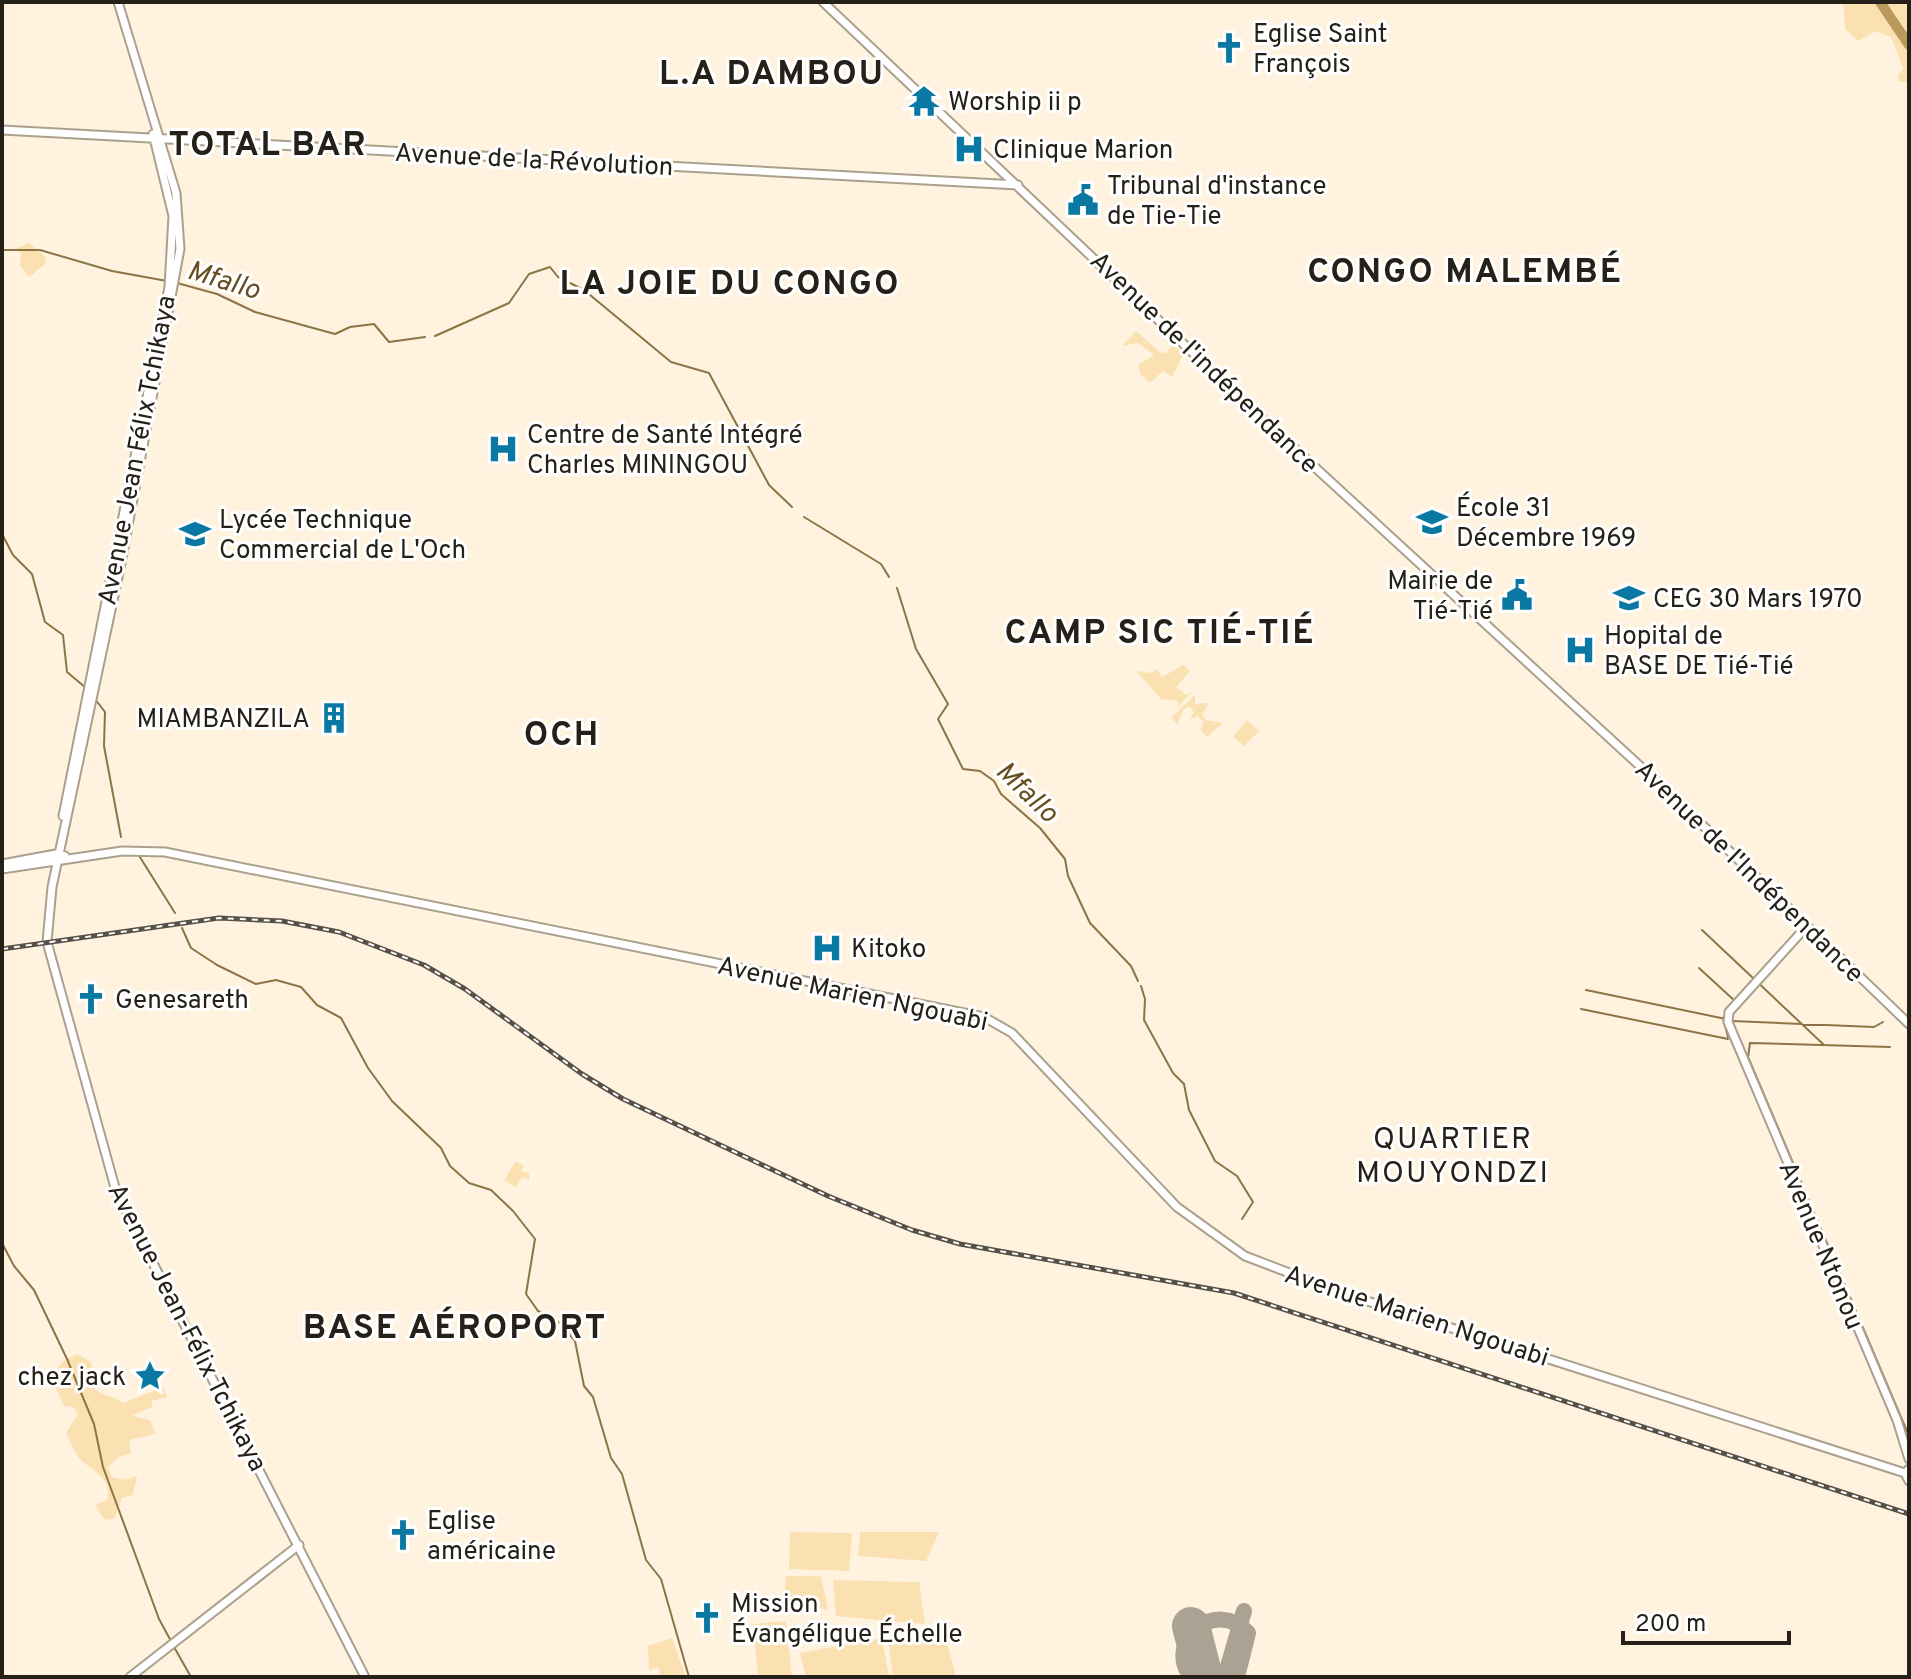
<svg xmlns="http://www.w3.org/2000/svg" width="1911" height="1679" font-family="Overpass,sans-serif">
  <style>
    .green { fill: #fbe0b1 }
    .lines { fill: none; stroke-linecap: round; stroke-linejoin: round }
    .stream { stroke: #8c7447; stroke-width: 2 }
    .river { stroke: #b8985b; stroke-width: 10 }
    .taxiway { stroke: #aaa292; stroke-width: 16 }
    .runway { stroke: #aaa292; stroke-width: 38 }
    .tertiary-casing { stroke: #aba08d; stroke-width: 11 }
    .tertiary { stroke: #fff; stroke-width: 7 }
    .rail-casing { stroke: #565046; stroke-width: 5 }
    .rail { stroke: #fff; stroke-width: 2; stroke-dasharray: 6; stroke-linecap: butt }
    .labels { text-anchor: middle; stroke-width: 6; stroke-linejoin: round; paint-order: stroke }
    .poi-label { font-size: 26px; fill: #252119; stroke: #fff; text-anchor: start }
    .street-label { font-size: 26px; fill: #252119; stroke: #fff }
    .water-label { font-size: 28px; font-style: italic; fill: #664e20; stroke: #fff }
    .quarter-label { font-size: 30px; letter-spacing: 2px; fill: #252119; stroke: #fff }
    .district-label { font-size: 34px; font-weight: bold; letter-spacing: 2px; fill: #252119; stroke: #fff }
  </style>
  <rect width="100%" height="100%" fill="#fff3df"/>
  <path class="green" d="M1843 2H1877L1909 48V82H1900L1897 77 1903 68 1891 37 1876 31 1858 41 1845 29Z
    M1882 2 1908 5 1909 41Z
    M29 243 46 257 45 264 29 277 20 265 21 253 14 249Z
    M1136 331 1161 353 1167 352 1172 343 1183 355 1172 377 1163 371 1150 383 1140 374 1138 365 1154 355 1138 343 1122 346Z
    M1183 665 1190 671 1176 687 1186 695 1193 692 1177 707 1179 701 1161 699 1136 671 1152 673 1157 669 1162 677Z
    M1195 695V704L1209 703 1202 715 1206 720 1223 723 1207 737 1201 730 1203 721 1197 716 1190 720 1194 712 1189 706 1183 710 1178 724 1171 718Z
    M1247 720 1259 731 1244 746 1233 737Z
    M516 1161 524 1166 521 1171 529 1173V1180L522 1177 516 1187 504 1180Z
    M77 1354 91 1362 95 1389C104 1396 114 1396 123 1403L163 1387 167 1397 152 1401V1407L132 1416 150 1420 156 1434 129 1440 131 1453 117 1458 108 1468 112 1477 123 1480 137 1476 133 1495 122 1498 115 1518 105 1520 95 1505 107 1500C112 1482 99 1474 87 1465 76 1458 71 1444 66 1433L78 1414 73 1407 64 1406 55 1387 43 1382 65 1360Z
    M790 1532 852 1533 849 1571 789 1569Z
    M860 1532H939L926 1561 858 1556Z
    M786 1576H821L828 1610 784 1601Z
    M833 1580 919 1582 925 1624 836 1616Z
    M786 1621 792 1677H758L753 1624Z
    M944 1631 956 1677H893L888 1639Z
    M672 1638 686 1677H660L659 1667 649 1670 648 1646Z
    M882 1638 889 1677H806L800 1653Z"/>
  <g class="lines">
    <path class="stream" d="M2 250H40L112 271 167 281
      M177 283 217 294 255 312 335 334 350 327 374 324 389 342 425 337
      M435 336 509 303 529 274 550 267 558 277 584 290 671 362 709 373 769 485 792 507
      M804 517 881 564 889 577
      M2 534 13 555 32 574 45 622 63 635 67 672 86 688
      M897 588 916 649 948 704 938 719 963 769 980 771 994 781 1001 794 1040 828 1065 859 1068 876 1090 923 1131 966 1138 981
      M95 699 105 712 104 746 121 837
      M138 854 175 913
      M182 928 191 948 217 965 256 984 276 980 301 987 317 1005 341 1018 368 1068 392 1101 441 1148 450 1166 469 1183 491 1190 513 1211 535 1239 526 1294 538 1311 560 1323 575 1341 584 1386 593 1397 611 1458 622 1474 646 1560 661 1579 689 1677
      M1702 930 1823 1044
      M1699 968 1736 1002
      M1141 986 1145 999 1144 1020 1173 1073 1184 1084 1189 1110 1215 1161 1237 1176 1253 1202 1242 1219
      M1586 990 1726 1019
      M1581 1009 1728 1039
      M1727 1013 1723 1018 1728 1037
      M1732 1021 1874 1027 1883 1022
      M1890 1047 1750 1043 1748 1057 1909 1436
      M2 1243 14 1266 34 1290 67 1359 94 1424 103 1467 159 1619 171 1641
      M174 1647 191 1677"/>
    <path class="river" d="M1880 2 1909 45"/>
    <path class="taxiway" d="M1191 1677C1164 1641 1215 1597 1248 1633L1237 1677
      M1225 1677 1244 1611"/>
    <path class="runway" d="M1191 1626 1204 1677"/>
    <defs>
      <path id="tertiary" d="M118 2 176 193 180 249 121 563 52 887 47 942 116 1191 365 1677
        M823 2 1269 425 1666 790 1909 1024
        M2 130 1018 185
        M63 816 169 287 173 216 153 134
        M2 864 56 854 65 856
        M2 869 122 851 165 852 984 1017 1012 1033 1177 1207 1245 1256 1342 1293 1905 1473
        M1806 927 1729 1012 1728 1022 1897 1420 1909 1459
        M1909 1469 1905 1473 1909 1481
        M130 1677 299 1545"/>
    </defs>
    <use href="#tertiary" class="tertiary-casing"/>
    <use href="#tertiary" class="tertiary"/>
    <defs>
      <path id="rail" d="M2 949 219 918 282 921 339 932 424 965 465 989 582 1074 623 1099 828 1196 912 1230 960 1244 1234 1293 1909 1514"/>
    </defs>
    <use href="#rail" class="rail-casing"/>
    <use href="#rail" class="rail"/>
  </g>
  <defs>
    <symbol id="church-bare" viewBox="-9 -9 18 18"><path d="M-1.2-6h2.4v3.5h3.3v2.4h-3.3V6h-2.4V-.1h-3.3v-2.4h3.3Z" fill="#0978a2" stroke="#fff" stroke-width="2.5" paint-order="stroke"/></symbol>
    <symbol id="temple-bare" viewBox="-9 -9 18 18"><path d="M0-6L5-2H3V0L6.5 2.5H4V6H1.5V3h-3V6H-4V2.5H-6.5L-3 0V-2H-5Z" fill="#0978a2" stroke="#fff" stroke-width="2.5" paint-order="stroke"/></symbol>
    <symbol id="hospital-bare" viewBox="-9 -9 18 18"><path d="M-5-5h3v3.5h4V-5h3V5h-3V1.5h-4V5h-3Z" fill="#0978a2" stroke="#fff" stroke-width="2.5" paint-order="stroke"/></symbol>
    <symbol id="civic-bare" viewBox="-9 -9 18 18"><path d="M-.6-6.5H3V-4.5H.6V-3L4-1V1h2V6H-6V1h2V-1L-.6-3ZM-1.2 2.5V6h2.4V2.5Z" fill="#0978a2" stroke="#fff" stroke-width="2.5" paint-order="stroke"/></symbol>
    <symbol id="school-bare" viewBox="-9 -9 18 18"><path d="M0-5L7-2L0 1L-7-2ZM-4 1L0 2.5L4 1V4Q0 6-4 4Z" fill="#0978a2" stroke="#fff" stroke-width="2.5" paint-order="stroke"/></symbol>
    <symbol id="building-bare" viewBox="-9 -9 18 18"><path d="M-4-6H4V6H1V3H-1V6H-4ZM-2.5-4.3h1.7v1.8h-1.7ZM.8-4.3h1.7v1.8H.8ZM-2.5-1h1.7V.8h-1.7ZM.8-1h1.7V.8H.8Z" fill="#0978a2" stroke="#fff" stroke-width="2.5" paint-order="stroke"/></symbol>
    <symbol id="sight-bare" viewBox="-9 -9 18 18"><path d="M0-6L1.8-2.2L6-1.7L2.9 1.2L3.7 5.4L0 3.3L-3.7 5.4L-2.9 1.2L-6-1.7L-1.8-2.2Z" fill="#0978a2" stroke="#fff" stroke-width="2.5" paint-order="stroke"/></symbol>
  </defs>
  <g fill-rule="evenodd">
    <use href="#church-bare" x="1207" y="26" width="44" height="44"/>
    <use href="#temple-bare" x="902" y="79" width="44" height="44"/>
    <use href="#hospital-bare" x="947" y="127" width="44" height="44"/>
    <use href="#civic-bare" x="1061" y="178" width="44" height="44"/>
    <use href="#hospital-bare" x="481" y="427" width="44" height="44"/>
    <use href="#school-bare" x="1410" y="500" width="44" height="44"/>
    <use href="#school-bare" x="173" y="512" width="44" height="44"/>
    <use href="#civic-bare" x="1495" y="573" width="44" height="44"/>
    <use href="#school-bare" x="1607" y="576" width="44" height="44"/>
    <use href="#hospital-bare" x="1558" y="628" width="44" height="44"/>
    <use href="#building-bare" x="312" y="696" width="44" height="44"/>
    <use href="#hospital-bare" x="805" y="926" width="44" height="44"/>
    <use href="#church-bare" x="69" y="977" width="44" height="44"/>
    <use href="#sight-bare" x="128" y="1354" width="44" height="44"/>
    <use href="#church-bare" x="381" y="1513" width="44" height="44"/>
    <use href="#church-bare" x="685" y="1596" width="44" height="44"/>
  </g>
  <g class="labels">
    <g class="poi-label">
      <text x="1253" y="42">Eglise Saint<tspan x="1253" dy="30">François</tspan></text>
      <text x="948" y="110">Worship ii p</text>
      <text x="993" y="158">Clinique Marion</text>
      <text x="1107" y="194">Tribunal d'instance<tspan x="1107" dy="30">de Tie-Tie</tspan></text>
      <text x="527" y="443">Centre de Santé Intégré<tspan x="527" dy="30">Charles MININGOU</tspan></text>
      <text x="1456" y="516">École 31<tspan x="1456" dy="30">Décembre 1969</tspan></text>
      <text x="219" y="528">Lycée Technique<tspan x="219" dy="30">Commercial de L'Och</tspan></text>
      <text x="1493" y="589" text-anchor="end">Mairie de<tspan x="1493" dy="30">Tié-Tié</tspan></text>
      <text x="1653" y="607">CEG 30 Mars 1970</text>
      <text x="1604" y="644">Hopital de<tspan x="1604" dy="30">BASE DE Tié-Tié</tspan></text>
      <text x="310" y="727" text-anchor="end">MIAMBANZILA</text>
      <text x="851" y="957">Kitoko</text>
      <text x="115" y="1008">Genesareth</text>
      <text x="126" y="1385" text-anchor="end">chez jack</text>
      <text x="427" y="1529">Eglise<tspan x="427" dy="30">américaine</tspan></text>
      <text x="731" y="1612">Mission<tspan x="731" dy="30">Évangélique Échelle</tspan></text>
    </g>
    <g class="street-label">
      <text transform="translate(534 159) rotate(3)" y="9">Avenue de la Révolution</text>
      <text transform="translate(1205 362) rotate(44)" y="9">Avenue de l'indépendance</text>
      <text transform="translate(136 450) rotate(-79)" y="9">Avenue Jean Félix Tchikaya</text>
      <text transform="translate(1750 871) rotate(44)" y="9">Avenue de l'Indépendance</text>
      <text transform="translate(853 993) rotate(12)" y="9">Avenue Marien Ngouabi</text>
      <text transform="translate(1822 1245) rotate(67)" y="9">Avenue Ntonou</text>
      <text transform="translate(1417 1315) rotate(18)" y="9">Avenue Marien Ngouabi</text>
      <text transform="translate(188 1327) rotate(63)" y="9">Avenue Jean-Félix Tchikaya</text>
    </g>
    <g class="water-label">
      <text transform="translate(224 279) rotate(17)" y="10">Mfallo</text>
      <text transform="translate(1028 791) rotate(44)" y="10">Mfallo</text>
    </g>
    <g class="quarter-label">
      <text x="1453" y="1148">QUARTIER<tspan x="1453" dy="34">MOUYONDZI</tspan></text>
    </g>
    <g class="district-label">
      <text x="772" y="84">L.A DAMBOU</text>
      <text x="268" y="155">TOTAL BAR</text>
      <text x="1465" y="282">CONGO MALEMBÉ</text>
      <text x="730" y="294">LA JOIE DU CONGO</text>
      <text x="1160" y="643">CAMP SIC TIÉ-TIÉ</text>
      <text x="562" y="745">OCH</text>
      <text x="455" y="1338">BASE AÉROPORT</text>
    </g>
  </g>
  <rect width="1911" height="1679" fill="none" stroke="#252119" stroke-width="8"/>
  <path d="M1623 1631v12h166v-12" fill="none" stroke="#252119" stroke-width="4"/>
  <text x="1635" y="1631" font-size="24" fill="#252119" stroke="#ffffff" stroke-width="6" paint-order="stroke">200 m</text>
</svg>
